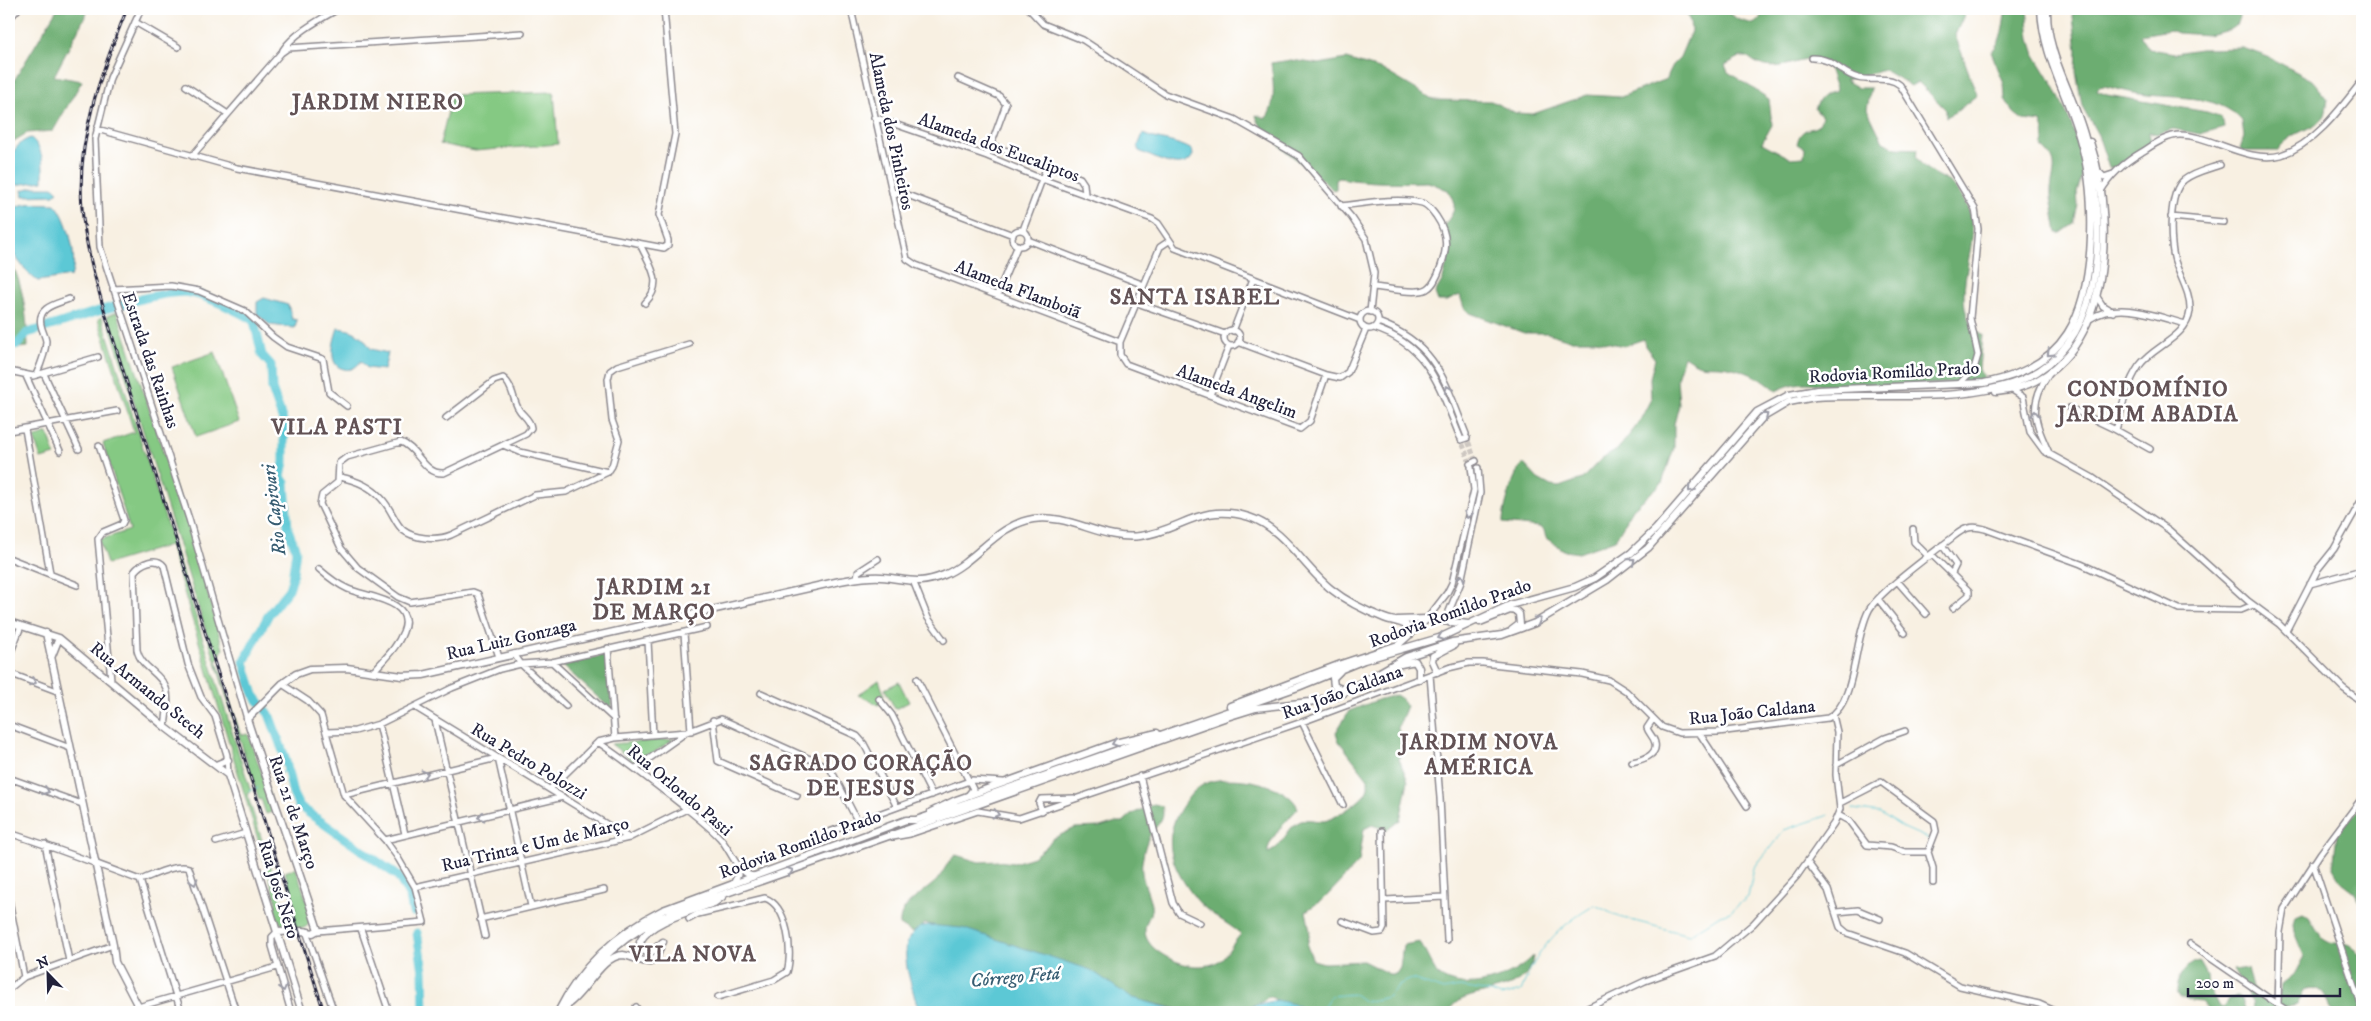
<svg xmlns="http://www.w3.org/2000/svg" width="2371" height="1021" font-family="'IM FELL DW Pica',serif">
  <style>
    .green { fill: #85c983; stroke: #54765f }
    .forest { fill: #6cad71; stroke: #476856; fill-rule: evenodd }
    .water { fill: #5cc8d5; stroke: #3f7588 }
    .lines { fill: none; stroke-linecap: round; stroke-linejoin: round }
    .stream { stroke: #5cc8d5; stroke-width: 1 }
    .river { stroke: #5cc8d5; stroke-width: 9 }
    .minor-tunnel { stroke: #cdc7c1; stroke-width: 5; stroke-dasharray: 5 2.5; stroke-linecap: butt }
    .minor-casing { stroke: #8d898e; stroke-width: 8 }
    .major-casing { stroke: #8d898e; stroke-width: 9 }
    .minor { stroke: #fff; stroke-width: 5 }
    .major { stroke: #fff; stroke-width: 6 }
    .rail-casing { stroke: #22223b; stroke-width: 3 }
    .rail { stroke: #fff; stroke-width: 1; stroke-dasharray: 4; stroke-linecap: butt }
    .oneway { stroke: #9c9ca7 }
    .labels { text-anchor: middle; stroke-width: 5; stroke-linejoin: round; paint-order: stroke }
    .street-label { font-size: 18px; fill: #22223b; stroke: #fff }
    .water-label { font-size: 19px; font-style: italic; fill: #365c71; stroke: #fff }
    .district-label { font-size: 22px; font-weight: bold; letter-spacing: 1px; fill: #625255; stroke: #fff }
  </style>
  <rect width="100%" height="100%" fill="#fff"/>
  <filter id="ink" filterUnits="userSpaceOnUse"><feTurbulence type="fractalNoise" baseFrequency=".02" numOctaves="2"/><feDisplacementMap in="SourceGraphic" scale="10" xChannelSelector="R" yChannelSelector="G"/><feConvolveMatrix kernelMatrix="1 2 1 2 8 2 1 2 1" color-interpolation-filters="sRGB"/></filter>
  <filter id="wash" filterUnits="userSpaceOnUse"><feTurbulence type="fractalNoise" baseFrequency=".0096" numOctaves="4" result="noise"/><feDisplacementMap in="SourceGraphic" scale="20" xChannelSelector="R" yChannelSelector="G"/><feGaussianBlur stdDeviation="1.12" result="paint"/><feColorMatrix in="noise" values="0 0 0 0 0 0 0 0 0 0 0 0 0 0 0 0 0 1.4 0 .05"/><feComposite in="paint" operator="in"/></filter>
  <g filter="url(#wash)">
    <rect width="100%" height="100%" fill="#f8f0e2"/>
    <path class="green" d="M554 92 558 144 475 151 440 144 452 95Z
      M117 312 194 544 223 649 217 661 240 733 243 735 248 734 275 811 266 814 261 799 259 800 107 316Z
      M102 317 251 792 247 794 285 911 296 908 285 872 296 868 312 918C309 930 296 931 285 928 276 920 273 911 276 900L170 545 107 564 99 540 130 530 103 443 134 432 98 319Z
      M215 352 239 422 196 437 172 367Z
      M48 433 55 455 41 459 34 438Z
      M879 680 884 694 879 705 858 695Z
      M899 682 909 702 895 709 885 689Z
      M674 739 637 764 611 744Z"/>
    <path class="forest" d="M57 9H89L54 76 82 81 53 131 27 133 9 144V89Z
      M1685 9H1725L1737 19 1753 24 1761 19V9H1970L1965 13 1955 35 1977 95 1956 112 1946 117V110L1918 82 1911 86 1884 70 1845 80 1859 88H1871L1867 109 1883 142 1896 148 1918 149 1916 157C1925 171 1935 174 1949 182 1958 188 1971 211 1972 222 1976 257 1946 308 1982 335L1979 369 1985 382 1831 388C1810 381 1796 381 1776 391 1763 378 1739 367 1720 366 1700 365 1702 368 1684 356L1677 378 1679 405 1674 424V448L1662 483 1633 509 1615 540 1579 553 1565 551 1546 538 1544 530 1539 527 1503 523C1502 513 1515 466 1524 464L1538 479 1551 486 1559 487 1582 479 1601 459 1617 450 1638 424 1651 399 1650 378 1655 359 1645 346 1644 339 1624 346 1596 340H1570L1547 333H1524L1470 313 1464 308 1460 295 1447 301H1438L1435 293 1443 279 1450 250 1443 229C1452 211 1460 211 1448 190 1441 188 1432 182 1426 182 1397 183 1367 183 1339 178L1336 180V189L1333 190C1315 172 1259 136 1256 115L1266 118C1277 105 1273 79 1271 63L1291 60 1319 64 1346 59 1383 70 1434 100 1491 101 1516 113 1533 114 1587 95 1621 97 1666 79 1674 63 1680 57 1691 31 1690 22ZM1740 57H1748C1778 83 1803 47 1828 65L1836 89 1835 92C1825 92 1818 100 1815 109L1822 117C1817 137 1802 120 1797 144L1805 149 1804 157 1790 158 1762 143 1772 125 1769 99 1728 72 1725 65Z
      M2006 9H2027L2030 39 2035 55 2054 86 2071 123 2084 168 2077 192 2078 204 2074 224 2061 233H2057C2055 221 2053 209 2051 198 2049 176 2064 165 2042 147 2046 137 2045 132 2041 122L2023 120 2014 113 2005 99 2004 83 1991 52C2003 41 2003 23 2006 9Z
      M2072 9H2237L2239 17 2236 26 2230 30 2207 35 2178 33 2170 30 2140 35 2149 49 2175 53 2200 49 2243 48 2268 57 2312 80 2328 99C2327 104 2327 110 2325 115 2319 128 2290 131 2277 151H2242L2240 148 2244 136 2242 121C2217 91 2168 100 2134 93 2124 91 2114 88 2104 86L2099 87 2097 91 2107 95 2207 112 2219 116 2223 121 2224 127 2200 134 2173 129 2157 134 2149 132 2151 143 2115 167 2109 168 2098 135 2082 106 2076 71 2077 50Z
      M9 258C24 285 27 317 28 347L9 349Z
      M607 654 612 710 563 666Z
      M1396 695 1402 699 1407 706 1398 728 1402 744 1399 759 1408 781 1400 820 1387 830 1372 825 1364 829 1359 862 1325 898 1306 911 1310 931 1307 946 1313 960 1324 963 1363 961 1389 974H1396L1400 968 1403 945 1420 942C1422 946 1436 974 1438 975 1464 996 1514 978 1533 956 1532 1000 1453 986 1450 1012H1288L1280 1002 1269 996 1262 1002 1238 1010 1219 1008 1187 1011 1148 1002 1135 1004 961 933 925 923 917 933 911 932 900 925C898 904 925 893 937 880 944 872 947 861 956 855L979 862 998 861 1014 863 1033 857 1047 846 1052 839 1075 828 1100 827 1116 822H1123L1132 814 1154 804 1162 806C1166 820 1157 824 1150 835 1146 842 1144 850 1143 857 1138 876 1148 888 1151 905 1153 915 1144 922 1145 931 1145 950 1178 965 1195 966 1225 967 1224 953 1241 934 1227 922 1208 914 1196 899 1170 866 1159 837 1186 801 1192 792 1199 786 1209 782 1233 774 1288 783 1298 808 1289 819 1266 841 1268 853 1283 847 1285 831 1297 823 1307 817 1313 821 1323 821 1332 821 1361 801 1365 794 1369 789 1368 784 1368 779L1338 740 1336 732 1349 711 1380 699Z
      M2362 805V905L2354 892 2341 882 2333 868 2337 833Z
      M2302 913 2309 917 2322 938 2329 942 2348 945 2362 955V1009L2359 1012H2333C2326 999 2322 983 2304 990L2297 1005 2284 1008 2285 1012H2210L2201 1002 2191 1001 2179 995 2177 991C2177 979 2187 963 2199 961L2207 975 2208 987 2219 1008 2223 1009 2228 999 2237 996 2241 999 2245 1012 2252 1010 2253 1004 2233 970 2247 968 2252 988 2266 1001 2278 1006 2281 984 2295 973 2304 956 2294 932 2293 924 2295 916Z"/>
    <path class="water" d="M1143 134C1158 141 1178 141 1192 150L1193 155C1184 175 1154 157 1139 151L1138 146Z
      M31 138C44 149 43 165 43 181L15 185C3 170 11 143 31 138Z
      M33 187H53L58 191 54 195 23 196 22 190Z
      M55 204C67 215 79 260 71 276L38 281C30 277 11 253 9 244 7 236 6 215 13 209 22 201 43 204 55 204Z
      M264 298 288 305 292 319 297 320 295 328 270 325 257 314V302Z
      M338 328C356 330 362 335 371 349L388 353 384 370 367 368 361 361C357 367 351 371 344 369 326 366 334 339 338 328Z
      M928 925 962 928 1091 970 1130 997 1184 1012H919C913 986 888 934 928 925Z
      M1277 1000 1298 1005 1303 1012H1226Z"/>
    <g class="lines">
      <path class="stream" d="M272 780 278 774 289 770
        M249 791 258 788
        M1853 809 1880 813 1904 828 1931 840
        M1321 1012 1330 996 1354 994 1365 1002 1388 997 1400 984 1412 979 1443 990 1460 987 1491 992 1501 996 1521 991C1537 949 1557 927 1595 905L1619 917 1689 935 1720 915 1730 912 1748 897 1754 868 1784 830 1829 815"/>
      <path class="river" d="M9 346 18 344 27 333C63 324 160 287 191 293 207 296 240 312 254 321L262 355 271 365 272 389 284 424V462L281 477 285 483 288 529 296 550 292 580 289 589 269 614 244 662 254 695 269 714 285 757 293 794 299 806 398 876 410 897 413 912
        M417 933 423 971 424 1012"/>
    </g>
  </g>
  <g filter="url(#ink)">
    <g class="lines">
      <path class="minor-tunnel" d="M1466 435 1478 468
        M1460 437 1471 466"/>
      <defs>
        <path id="minor" d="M141 9 110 78 95 139 100 247 189 519 247 719
          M851 9 907 259 916 265 1120 342
          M1029 9 1043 24 1083 40 1165 94 1234 119 1299 156 1352 218 1366 239 1374 273 1370 312
          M9 19 18 9
          M135 22 178 47
          M283 50C294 33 321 19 338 9
          M1812 58C1835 58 1839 73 1858 78 1873 82 1888 75 1900 85L1975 209 1978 229 1970 318 1978 355 1974 369 1959 384
          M958 78 999 96 1006 104 987 156
          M186 86 228 114
          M874 117 987 156 1042 179 1152 219 1158 223 1175 248 1360 320
          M97 129 237 168 664 248 668 245V240L659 215 675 134 664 9
          M991 145 1080 178 1084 184 1085 194
          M192 156 281 53 288 48 522 33
          M2098 171 2104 177 2113 174
          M2101 191C2111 174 2125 162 2142 152 2153 145 2167 135 2180 135 2211 135 2248 164 2281 155 2315 144 2341 108 2362 81
          M892 192 910 196 1013 235
          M1341 206C1365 203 1399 197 1422 203 1429 205 1432 211 1436 216 1450 236 1447 252 1438 274 1435 280 1433 286 1427 289 1417 295 1386 288 1374 287
          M2171 217 2223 222
          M1023 230 1047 166
          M1012 238a8 8 0 1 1 16 0a8 8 0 1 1-16 0Z
          M1028 240 1144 285
          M1169 241 1160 247 1120 342V355L1126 364 1300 429 1310 421 1326 375
          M640 244C650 266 665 283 645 303
          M113 289 171 286 199 291 245 311 273 337 287 347 323 359 329 392 347 406
          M997 295 1018 245
          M2097 297 2103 306 2113 312
          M1137 303 1225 334
          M1360 320a9 9 0 1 1 18 0a9 9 0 1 1-18 0Z
          M2090 319C2118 300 2156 316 2185 324
          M1378 322C1436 343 1445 381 1466 434
          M1374 328C1430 346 1439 387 1460 437
          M1224 338a8 8 0 1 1 16 0a8 8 0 1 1-16 0Z
          M1233 331 1253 279
          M1238 342 1326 375 1340 378 1348 372 1366 329
          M9 371 33 376 98 357
          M2049 373C2027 406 2035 422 2050 455
          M44 374 79 449
          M36 375C41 364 46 352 46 341 45 335 42 331 41 325 37 307 56 304 69 299
          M26 376 60 451
          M2012 390 2023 397 2030 432 2044 451 2093 478 2169 530 2248 601 2279 624 2343 688 2362 702
          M1210 395 1229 346
          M2070 408 2116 430 2150 449
          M446 418 494 381 503 378C512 384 513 399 518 408 522 416 530 418 531 428L526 434 444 473C424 475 418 448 401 442L347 457 339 463 338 482 322 495 320 504 341 548 358 568 398 597 410 602 473 592 478 594 499 657
          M25 429 50 573
          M2116 430C2122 408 2126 385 2139 366 2153 346 2187 338 2190 311 2191 294 2181 279 2176 264 2169 246 2168 192 2184 180 2194 172 2209 169 2220 165
          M9 431 117 411
          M1461 440 1467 438
          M503 445 520 452 608 472
          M99 446 124 520 122 524 103 532 98 539 111 680
          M1470 464 1476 461
          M340 477C355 480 371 487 381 498 399 517 392 534 425 538 435 539 442 539 451 535L535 495 566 492 608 472 612 466 619 440 612 420 608 379 610 371 617 366 689 344
          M1913 529 1914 542 1929 557
          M1942 545 1956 565 1952 573
          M1931 554 1969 591V595L1953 608
          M9 558 77 585
          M319 569C328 577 337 584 348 589 366 597 417 600 403 632 397 648 383 660 373 672
          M857 578 858 572 878 559
          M1898 582 1926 614
          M914 583 928 618 944 640
          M2310 584 2362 570
          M1878 599 1905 633
          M1427 619 1447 593 1452 583 1474 490 1471 467
          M1450 623 1448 614 1461 582 1480 493 1478 468
          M2286 631 2318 569 2334 549 2362 499
          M684 633 691 731
          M648 641 653 735
          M608 648 615 738
          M514 654 521 664 566 706
          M9 657 21 626
          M552 662 614 719
          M9 673 57 691
          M1430 675 1440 798 1447 940
          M917 679 971 785 973 789 969 794
          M282 684 308 701 321 715 344 795 385 840 398 858 415 887 424 922 318 931
          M761 693 857 736 864 744 897 807
          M879 699 892 715 932 795
          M415 707 629 838
          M435 720 485 936
          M713 720 718 761 797 796
          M1302 722 1343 805
          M379 724 405 834
          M9 725 70 748
          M165 727C166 716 170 699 166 688 160 672 141 668 137 650L134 572C141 563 156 556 164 566L188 664 201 697 215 716 227 755 228 775
          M326 732 355 731 379 724 452 688 500 669 521 664 552 662 707 627
          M1700 734 1747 806
          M598 742C627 762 654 783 682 805 694 815 709 826 720 838 731 850 737 875 755 876
          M498 758 531 906
          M1632 762C1641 760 1658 756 1655 743 1654 737 1649 734 1647 728L1653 719
          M1836 765 1885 738 1905 731
          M636 768 684 734
          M1140 776 1173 903 1179 913 1200 923
          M9 778 82 804
          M9 789 12 779
          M550 789 598 742 615 738 687 732 721 719 830 768 858 822
          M344 795 497 758
          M1840 803 1881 782 1934 821 1936 831 1928 852 1933 868V883
          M1042 811 1039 803 1041 799 1074 798
          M1838 815 1849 821 1867 845 1891 847 1905 852H1928
          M829 832 972 780 1003 782
          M9 833C54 847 96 864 140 880
          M893 837 910 834 978 811 1019 818 1302 722 1448 668 1469 663H1483L1582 674 1609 680 1626 691 1662 727 1679 733 1718 732 1828 718C1857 703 1853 640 1869 610 1880 591 1933 553 1953 537 1964 528 1971 525 1985 529L2081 564 2179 609 2241 610 2253 605
          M385 840 563 797
          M216 842 246 833
          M45 844 69 961
          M1808 863 1828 890 1840 927 1847 933 1905 953 1960 986 2039 1004 2057 1012
          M2313 863 2362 1010
          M140 880C152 876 176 863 189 868L236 1012
          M140 880 181 1012
          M733 884 738 875V867
          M415 887 629 838 687 809
          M9 900 24 977
          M1385 900 1444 897
          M1837 912 1858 910 1880 919
          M480 919 604 890
          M689 919 698 914 765 898C788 906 793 952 787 972L774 980 718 997
          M1342 921 1374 933 1382 932 1384 928 1382 831
          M361 929 389 1012
          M306 931 334 1012
          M277 932 272 937V946L291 1012
          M2190 944 2289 1012
          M9 989 24 977 113 945
          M2278 1005 2280 932 2284 909 2320 854 2362 798
          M138 1007 277 967
          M636 1007 639 1012
          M1579 1012 1645 981 1715 956 1753 924 1797 876 1834 823 1840 809 1836 775 1837 732 1833 715"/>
        <path id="major" d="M1996 392C2111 381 2118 227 2090 142
          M1397 620 1427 619
          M9 622 59 638 165 727 228 775 302 1012
          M1480 622 1510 610 1516 611 1519 614 1520 624 1512 630
          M46 633 113 945 115 962 141 1012
          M51 658 59 638
          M1396 665 1415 661 1419 668V679
          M1340 671 1333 678 1334 686 1341 689 1352 687
          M1437 672 1432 661 1433 656 1454 645
          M1230 706 1341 664 1398 645 1427 619 1468 624
          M216 765 228 760
          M931 812 956 800 1115 743 1157 733
          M277 932 303 931 313 933 318 930C295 859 270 790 247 719L282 684 296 674 310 669 347 668 402 676 423 675 840 581C853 579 867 576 881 577 908 579 917 586 944 575 977 561 996 525 1033 519 1070 513 1102 541 1140 536 1181 531 1200 502 1249 517 1284 528 1304 568 1331 589 1346 601 1366 611 1384 618 1391 621 1399 621 1406 625L1411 634
          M663 942 650 953 644 951 640 942C649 921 693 911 714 903L722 897
          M568 1004C585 993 602 955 623 955 632 956 641 962 650 962L657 956 661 945
          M558 1012C581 966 617 933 663 910L906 820H916L969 802 1298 687 1364 660 1439 638 1510 605 1575 587 1595 578 1631 553 1656 529 1757 412 1789 395 1817 390 1984 383C2067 368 2088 314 2091 237 2092 206 2090 173 2081 143 2069 96 2043 58 2041 9
          M564 1012C589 963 630 929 681 909L1227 717 1256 708 1309 702 1338 696 1406 657 1452 642 1502 635 1535 623 1607 580 1648 548 1762 418 1789 402 1815 397C1875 393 1941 402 2000 387 2108 361 2107 233 2087 146 2077 98 2046 59 2047 9"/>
      </defs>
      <use href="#minor" class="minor-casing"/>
      <use href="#major" class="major-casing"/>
      <use href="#minor" class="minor"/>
      <use href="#major" class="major"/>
      <defs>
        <path id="rail" d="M127 9C101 72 76 139 82 208 85 245 96 282 106 316L324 1012"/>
      </defs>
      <use href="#rail" class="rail-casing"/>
      <use href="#rail" class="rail"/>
    </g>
    <defs><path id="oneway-chevron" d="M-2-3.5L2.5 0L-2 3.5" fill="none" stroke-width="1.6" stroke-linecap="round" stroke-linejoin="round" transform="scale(1.25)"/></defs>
    <g class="oneway">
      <use href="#oneway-chevron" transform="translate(2050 353) rotate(137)"/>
      <use href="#oneway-chevron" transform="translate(1448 389) rotate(-112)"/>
      <use href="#oneway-chevron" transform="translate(2035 414) rotate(-92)"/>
      <use href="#oneway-chevron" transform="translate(1765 416) rotate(-38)"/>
      <use href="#oneway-chevron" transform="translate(1691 489) rotate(130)"/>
      <use href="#oneway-chevron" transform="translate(1468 515) rotate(103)"/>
      <use href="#oneway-chevron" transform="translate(1632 561) rotate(-40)"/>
      <use href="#oneway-chevron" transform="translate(1461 578) rotate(-75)"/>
      <use href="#oneway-chevron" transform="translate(1538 620) rotate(-30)"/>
      <use href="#oneway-chevron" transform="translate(1441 637) rotate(160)"/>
      <use href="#oneway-chevron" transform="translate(33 682) rotate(21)"/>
      <use href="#oneway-chevron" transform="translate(1115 743) rotate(161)"/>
      <use href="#oneway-chevron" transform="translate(425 774) rotate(-14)"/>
      <use href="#oneway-chevron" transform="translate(46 791) rotate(20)"/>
      <use href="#oneway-chevron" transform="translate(996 814) rotate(14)"/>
      <use href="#oneway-chevron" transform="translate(481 817) rotate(167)"/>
      <use href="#oneway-chevron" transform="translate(790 871) rotate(-19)"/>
      <use href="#oneway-chevron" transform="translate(194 882) rotate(72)"/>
      <use href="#oneway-chevron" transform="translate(283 988) rotate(73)"/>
    </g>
  </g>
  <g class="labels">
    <g class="street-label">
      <text transform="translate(892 131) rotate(78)" y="6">Alameda dos Pinheiros</text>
      <text transform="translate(999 147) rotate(20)" y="6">Alameda dos Eucaliptos</text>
      <text transform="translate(1018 289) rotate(21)" y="6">Alameda Flamboiã</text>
      <text transform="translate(151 360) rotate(71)" y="6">Estrada das Rainhas</text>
      <text transform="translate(1894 372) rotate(-3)" y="6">Rodovia Romildo Prado</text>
      <text transform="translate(1237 391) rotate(20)" y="6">Alameda Angelim</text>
      <text transform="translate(1450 613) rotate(-20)" y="6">Rodovia Romildo Prado</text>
      <text transform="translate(511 639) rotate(-13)" y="6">Rua Luiz Gonzaga</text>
      <text transform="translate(148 690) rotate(39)" y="6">Rua Armando Stech</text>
      <text transform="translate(1342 692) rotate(-20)" y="6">Rua João Caldana</text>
      <text transform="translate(1752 712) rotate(-6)" y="6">Rua João Caldana</text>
      <text transform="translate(529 761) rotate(31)" y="6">Rua Pedro Polozzi</text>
      <text transform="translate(680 790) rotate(40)" y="6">Rua Orlondo Pasti</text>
      <text transform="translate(294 812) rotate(71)" y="6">Rua 21 de Março</text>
      <text transform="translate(535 844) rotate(-13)" y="6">Rua Trinta e Um de Março</text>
      <text transform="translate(800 844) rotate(-20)" y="6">Rodovia Romildo Prado</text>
      <text transform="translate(279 889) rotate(73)" y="6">Rua José Nero</text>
    </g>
    <g class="water-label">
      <text transform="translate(273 510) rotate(-97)" y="7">Rio Capivari</text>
      <text transform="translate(1015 976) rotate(-5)" y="7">Córrego Fetá</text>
    </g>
    <g class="district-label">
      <text x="378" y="109">JARDIM NIERO</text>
      <text x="1195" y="304">SANTA ISABEL</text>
      <text x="2148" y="396">CONDOMÍNIO<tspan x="2148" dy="25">JARDIM ABADIA</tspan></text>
      <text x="337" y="434">VILA PASTI</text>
      <text x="654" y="594">JARDIM 21<tspan x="654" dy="25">DE MARÇO</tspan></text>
      <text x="1479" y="749">JARDIM NOVA<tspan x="1479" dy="25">AMÉRICA</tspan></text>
      <text x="861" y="770">SAGRADO CORAÇÃO<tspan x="861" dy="25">DE JESUS</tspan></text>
      <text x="693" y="961">VILA NOVA</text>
    </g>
  </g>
  <rect width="2371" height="1021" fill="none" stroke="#fff" stroke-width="30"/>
  <g transform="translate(48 974) rotate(337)" stroke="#ffffff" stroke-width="4" paint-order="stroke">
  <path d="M0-4L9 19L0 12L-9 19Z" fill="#22223b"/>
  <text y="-8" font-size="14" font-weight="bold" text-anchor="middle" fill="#22223b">N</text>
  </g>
  <path d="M2188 988v8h152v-8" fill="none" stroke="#22223b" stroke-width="2.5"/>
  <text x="2196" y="988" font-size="15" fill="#22223b" stroke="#ffffff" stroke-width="4" paint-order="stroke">200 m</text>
</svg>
